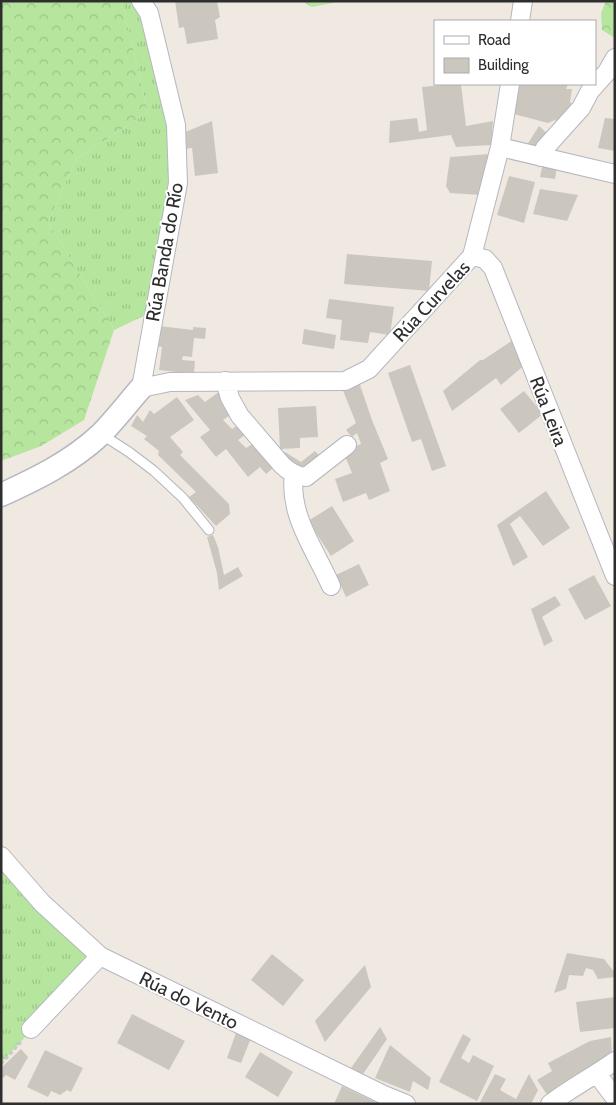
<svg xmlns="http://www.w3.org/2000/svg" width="616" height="1105" font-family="Cabin,sans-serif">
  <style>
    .grass { fill: url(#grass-tufts) }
    .forest { fill: url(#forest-crowns) }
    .building { fill: #cbc7bf }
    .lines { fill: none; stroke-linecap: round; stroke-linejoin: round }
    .service-casing { stroke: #b4b7c1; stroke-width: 11 }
    .minor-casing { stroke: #b4b7c1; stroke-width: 20 }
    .tertiary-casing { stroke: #b4b7c1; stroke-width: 25 }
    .path { stroke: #c9c9c9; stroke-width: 3; stroke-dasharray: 4 2.5; stroke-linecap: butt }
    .service { stroke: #fff; stroke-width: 9 }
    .minor { stroke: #fff; stroke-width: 18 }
    .tertiary { stroke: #fff; stroke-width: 22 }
    .labels { text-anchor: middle; stroke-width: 4; stroke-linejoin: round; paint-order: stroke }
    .street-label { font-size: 19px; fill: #2e2e2e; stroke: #fff }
  </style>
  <defs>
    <pattern id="grass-tufts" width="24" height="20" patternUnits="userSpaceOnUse" patternTransform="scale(1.25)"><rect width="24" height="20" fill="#b6e59e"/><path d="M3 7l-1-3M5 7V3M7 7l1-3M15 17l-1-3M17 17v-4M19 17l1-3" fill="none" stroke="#9dc588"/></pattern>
    <pattern id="forest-crowns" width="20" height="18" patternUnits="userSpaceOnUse" patternTransform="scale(1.25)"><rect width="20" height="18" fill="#b6e59e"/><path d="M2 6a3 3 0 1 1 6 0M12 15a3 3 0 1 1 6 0" fill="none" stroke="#9dc588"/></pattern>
  </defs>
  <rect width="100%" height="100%" fill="#efe9e1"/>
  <path class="grass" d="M122 1H141L176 125V183L150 313 114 330 48 222 76 159 148 112Z
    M1 851 100 956 1 1063Z"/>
  <path class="forest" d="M1 1H122L148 112 76 159 48 222 114 330 84 420 41 446 1 461Z
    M302 1H342L312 7Z
    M606 1H615V38L602 30 601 13Z"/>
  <path class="building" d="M175 1H217L220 17 215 20 218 39 187 44 184 27 179 28Z
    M453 84H461L466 126 493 121 491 145 456 147 451 135 389 143 390 121 417 118 419 132 427 130 422 87Z
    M515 84H568L566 89H572L570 102 576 108 560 125 555 120 548 123 510 113Z
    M605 118 615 119V151L598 148Z
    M212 121 218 173 195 176 192 148 183 149V133Z
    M539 126 550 136 540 148 527 145Z
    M490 154 481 195 450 193 446 186 450 157Z
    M543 163 557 166 555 179 540 177Z
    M509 176 535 182 524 223 497 215Z
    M540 189 578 195 567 221 533 214Z
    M347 254 432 261 429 291 344 284Z
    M329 299 394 307 390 335 370 332 368 343 340 340 342 320 326 318Z
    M159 326 193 330V327L206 328 205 339 194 338 192 357 183 356 182 360 195 361 194 374 159 370 162 347 156 346Z
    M304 329 336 335 334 349 302 344Z
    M516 338 526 364 501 385 496 378 452 411 443 391 480 360H483Z
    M410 365 446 466 432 471 421 439 412 442 388 373Z
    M359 382 372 420 388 459 380 463 390 491 369 500 366 493 343 502 335 479 352 473 343 451 361 444 357 433 352 437 346 430 356 423 342 388Z
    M220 391 233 413 223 420 232 429 241 423 248 433 238 440 246 448 257 441 273 468 266 474 260 467 248 477 226 449 216 457 200 437 210 430 185 400 198 395 205 402Z
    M524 391 543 414 519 433 500 409Z
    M177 397 194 420 170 437 183 452 180 455 229 504 230 514 216 526 189 497 196 492 158 455 159 451 144 439 147 436 131 426 137 415 143 422 150 410 154 414Z
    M316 406 318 437 300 438V448L280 449 278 408Z
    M315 451 321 458 305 470 295 468 281 455 285 452 301 462Z
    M546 491 570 528 543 546 520 516 510 524 528 557 513 566 497 525Z
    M332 506 354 541 331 556 308 521Z
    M213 535 218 547 224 575 238 567 243 576 219 590 217 573 207 537Z
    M359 564 369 585 346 597 336 575Z
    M594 575 611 606 585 620 568 589Z
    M555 596 561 605 542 617 553 641 544 646 531 609Z
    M567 953 604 959 615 973V977L598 979 593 970 586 968 583 976 569 975 566 989 554 993Z
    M272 954 304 980 283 1006 251 980Z
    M365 965 371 987 325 1042 315 1021Z
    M615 997V1028L580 1032 576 1002Z
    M132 1014 185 1041 169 1070 117 1043Z
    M380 1027 387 1039 361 1077 351 1068Z
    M236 1033 251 1038 241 1063 227 1058Z
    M463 1034 471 1039 461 1058 469 1063 473 1055 494 1066 477 1101 439 1082Z
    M611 1037 612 1056 548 1096 537 1080 552 1071 548 1063 590 1041Z
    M390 1045 431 1078 428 1090 413 1081 410 1092 375 1078Z
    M21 1049 28 1057 15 1080 6 1075 1 1080V1068Z
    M45 1050 83 1068 71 1092 67 1090 60 1095 51 1091 48 1097 27 1087Z
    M260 1052 293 1072 278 1097 245 1077Z
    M495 1074 506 1079 500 1090 516 1099 529 1074 538 1090 531 1104H479Z
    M342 1086 375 1102 374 1104H334Z"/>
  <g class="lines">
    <defs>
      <path id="service" d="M101 434 129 452 154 471 183 498 209 530"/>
      <path id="minor" d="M141 1 149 13 176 125 178 183 141 388 170 382 345 381 369 369 472 256 500 147 510 84
        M520 21 523 1
        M500 147 615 174
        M541 157 545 148 581 108 590 91 607 72 615 58
        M472 256 485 259 493 268 615 576
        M225 381 230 398 240 416 282 465C289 472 296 476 306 477L347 445
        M294 474C288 515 316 551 331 586
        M1 856 42 903 100 956 384 1095 406 1104
        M31 1029 100 956
        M597 1074 615 1098
        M550 1104C571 1088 594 1076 615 1061"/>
      <path id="tertiary" d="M1 495C36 479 71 462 100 435 114 421 127 404 141 388"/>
    </defs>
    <use href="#service" class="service-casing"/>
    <use href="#minor" class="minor-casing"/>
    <use href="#tertiary" class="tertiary-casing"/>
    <path class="path" d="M1 1064 21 1042"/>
    <use href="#service" class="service"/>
    <use href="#minor" class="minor"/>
    <use href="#tertiary" class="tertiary"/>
  </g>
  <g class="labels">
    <g class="street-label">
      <text transform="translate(164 252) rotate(-80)" y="7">Rúa Banda do Río</text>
      <text transform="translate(431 301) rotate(-47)" y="7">Rúa Curvelas</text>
      <text transform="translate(549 411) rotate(69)" y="7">Rúa Leira</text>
      <text transform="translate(189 1000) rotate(26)" y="7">Rúa do Vento</text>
    </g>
  </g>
  <rect width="616" height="1105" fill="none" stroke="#2e2e2e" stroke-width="5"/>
  <rect x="434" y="20" width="162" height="65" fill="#ffffff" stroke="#ababab"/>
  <rect x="444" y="36" width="25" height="8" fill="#ffffff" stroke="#ababab"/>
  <text x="478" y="45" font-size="15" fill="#2e2e2e">Road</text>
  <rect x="444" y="58" width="25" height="15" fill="#cbc7bf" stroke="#ababab"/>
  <text x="478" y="70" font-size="15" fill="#2e2e2e">Building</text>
</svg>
